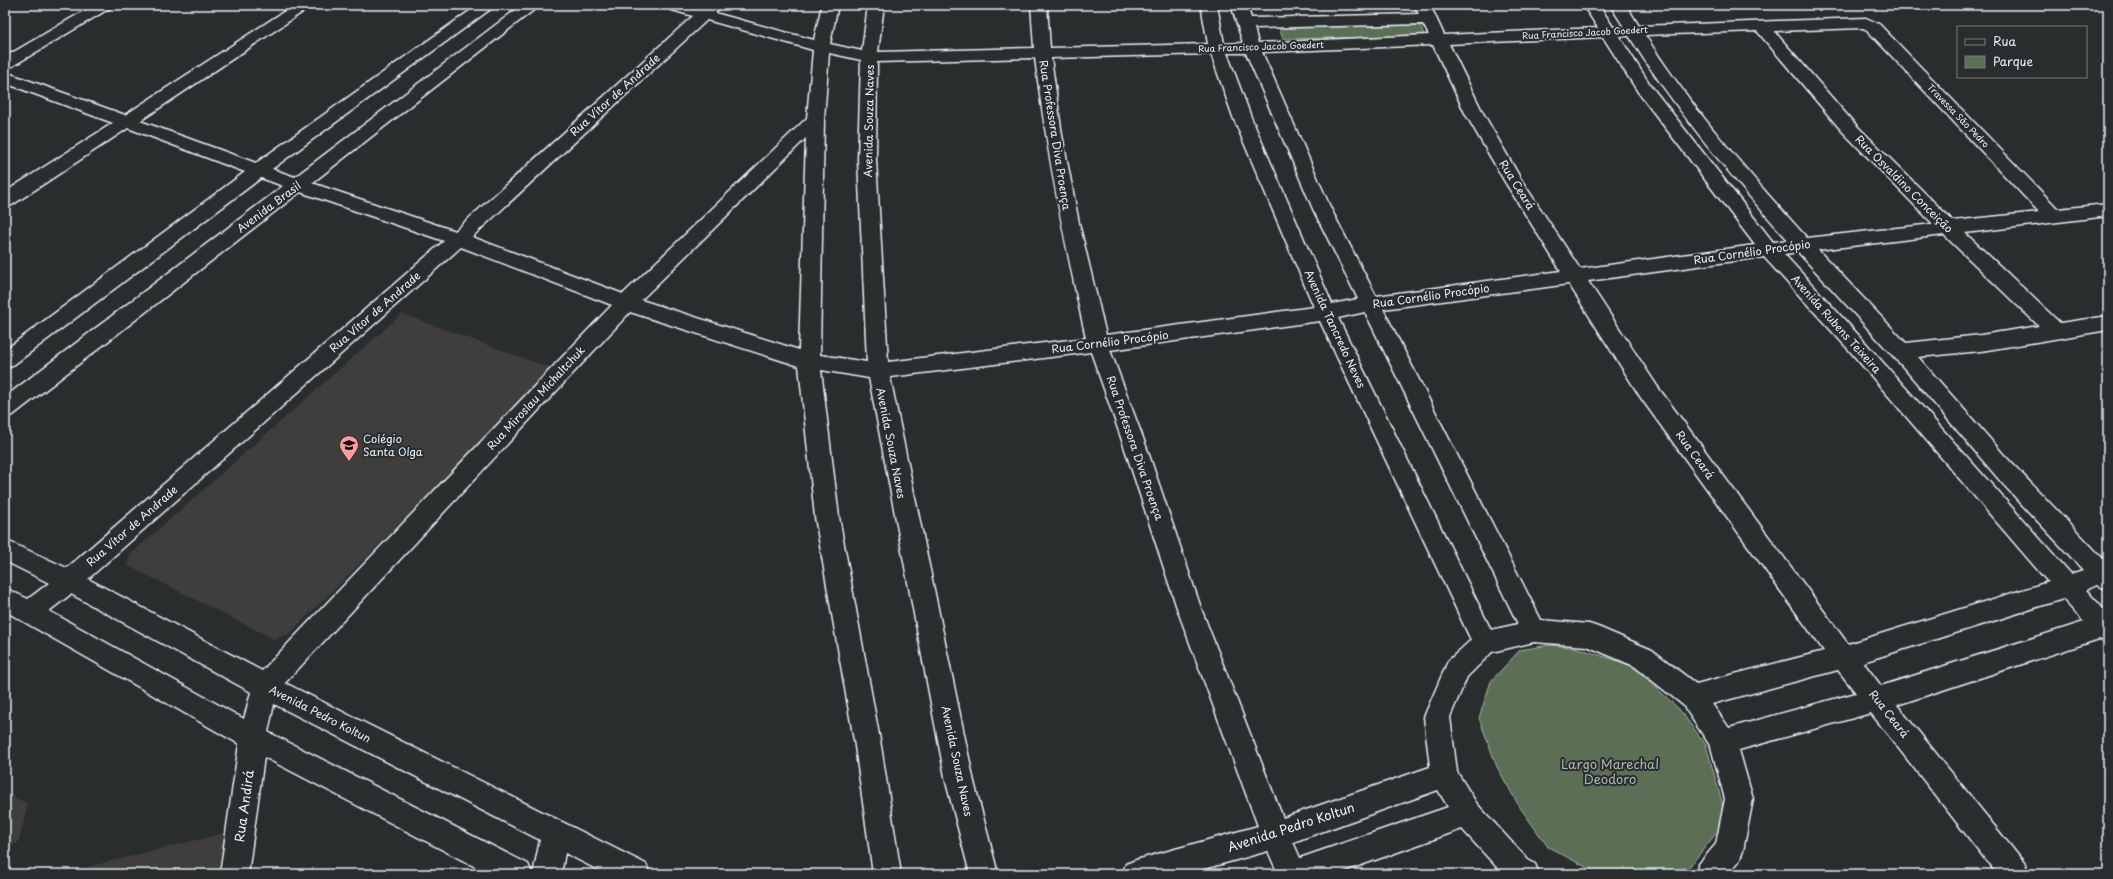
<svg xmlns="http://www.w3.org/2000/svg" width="2113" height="879" font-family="'Playpen Sans',sans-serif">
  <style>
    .built { fill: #403e3e }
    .green { fill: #5d6e57; stroke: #a2b0a8 }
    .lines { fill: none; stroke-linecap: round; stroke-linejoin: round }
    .minor-casing { stroke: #e8f1f8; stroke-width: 3 }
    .minor { fill: #2a2d2e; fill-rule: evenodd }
    .labels { text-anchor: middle; stroke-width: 4; stroke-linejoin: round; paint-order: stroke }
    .far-street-label { font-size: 9px; fill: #e8f1f8; stroke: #2a2d2e }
    .street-label { font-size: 11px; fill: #e8f1f8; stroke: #2a2d2e }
    .poi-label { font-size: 11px; fill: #e8f1f8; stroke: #2a2d2e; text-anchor: start }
    .near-park-label { font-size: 13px; fill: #a9b6b0; stroke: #2a2d2e }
    .near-street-label { font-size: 13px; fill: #e8f1f8; stroke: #2a2d2e }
  </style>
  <rect width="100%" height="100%" fill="#2a2d2e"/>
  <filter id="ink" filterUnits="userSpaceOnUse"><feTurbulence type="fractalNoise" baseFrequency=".025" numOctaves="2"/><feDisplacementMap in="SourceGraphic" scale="8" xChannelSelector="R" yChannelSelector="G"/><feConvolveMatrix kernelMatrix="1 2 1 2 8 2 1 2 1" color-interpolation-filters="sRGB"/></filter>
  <g filter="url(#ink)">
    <path class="built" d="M402 314 556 370 289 634 274 639 127 565 131 554Z
      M5 792 28 804 18 843 5 846Z
      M225 833 219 874H59Z"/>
    <path class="green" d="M1420 25 1425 36 1283 39 1279 28Z
      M1549 645 1578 648 1633 666 1679 709 1706 745 1727 820 1689 867 1652 874H1599L1548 847 1519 806 1497 767 1479 718 1491 681 1520 650Z"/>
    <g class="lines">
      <defs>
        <path id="minor" d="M94 5H113L110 8 11 67 5 69V57Z
          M294 5H313L140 121 256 163 478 5H496L272 169 295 177 522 5H540L312 183 455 231 693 16 665 8 662 5H687L701 9 705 5H718L720 7 715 13 814 40 822 5H838L830 44 862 51 868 5H884L878 52 1034 48 1031 5H1047L1050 48 1208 44 1201 5H1217L1224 44 1243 43 1231 5H1247L1251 18 1419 14 1414 5H1430L1444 35 1598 28 1583 5H1599L1613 27H1624L1610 5H1626L1639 26 1866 18 1879 24 2058 209 2108 204V216L1965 233 2060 323 2108 316V330L1981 351 1918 357 2004 455 2108 564V590L2097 585 2086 590 2108 614V642L2099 639 1897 705 2025 864 2029 874H1997L1871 713 1739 750 1753 799 1743 851 1739 861 1728 874H1695L1699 864 1716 844 1725 799 1711 747 1683 705 1634 666 1587 646 1534 642 1492 652 1467 677 1450 717 1457 772 1477 804 1528 860 1535 864 1539 874H1503L1462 829 1336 874H1278L1268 851 1186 874H1122L1126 864 1136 860 1258 826 1178 611 1124 446 1091 352 890 377 974 782 998 874H970L946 782 869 378 821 370 839 517 881 746 901 874H873L855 746 815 517 799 366 630 312 285 683 646 864 650 874H606L565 853 561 874H533L540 840 274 704 268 732 528 864 532 874H489L264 757 248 874H220L239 744 5 611V588L28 599 49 583 5 561V540L67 568 444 241 300 192 13 415 5 417V397L283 186 261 178 12 366 5 369V350L245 172 128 128 12 205 5 207V192L113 123 5 83V72L125 115ZM707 20 813 50 807 118 623 294 472 237ZM1423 24 1429 35 1258 43 1254 28ZM1863 28 1867 30 2039 212 1953 221 1853 122 1774 31ZM1757 31 1841 130 1933 224 1807 238C1749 174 1691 108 1645 35ZM1619 36H1629C1675 109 1730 176 1788 240L1773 242 1651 86ZM1603 37 1638 92 1755 245 1580 269 1522 181 1483 113 1449 44ZM1433 45 1465 113 1505 182 1561 271 1376 296 1331 209 1262 52ZM829 53 861 60 858 160 867 362 820 355 824 119ZM1227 53H1246L1313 209 1358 299 1332 304 1251 117ZM1211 54 1233 117 1314 307 1106 335 1079 223 1062 135 1051 58ZM1035 58C1047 154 1065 244 1086 338L888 362 876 160 877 62ZM806 138 799 350 641 300ZM1944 235 2039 326 1981 335 1906 343 1818 250ZM461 247 612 305 262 671 88 579ZM1798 252 1904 368 2002 483 2083 570 2071 574 1863 340 1784 254ZM1764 257 1849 350 2048 582 1848 644 1657 386 1588 281ZM1569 284 1641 398 1824 651 1696 684 1652 650 1598 627 1589 624 1541 620 1383 309ZM1365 312 1518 624 1491 630 1338 318ZM1320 321 1471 640 1448 661 1424 717 1430 767 1283 818 1202 611 1146 446 1110 350ZM71 594 251 692 244 719 49 611ZM2063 599 2084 622 1881 686 1863 662ZM1838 670 1856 693 1729 728 1712 704ZM1438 790 1448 807 1300 858 1293 842Z"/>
      </defs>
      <use href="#minor" class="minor-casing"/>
      <use href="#minor" class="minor"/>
    </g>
  </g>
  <defs>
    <symbol id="school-pin" viewBox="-11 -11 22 30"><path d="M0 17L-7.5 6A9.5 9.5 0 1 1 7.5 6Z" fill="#ff9aa2" stroke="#2a2d2e"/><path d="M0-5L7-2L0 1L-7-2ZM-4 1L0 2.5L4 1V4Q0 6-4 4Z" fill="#111"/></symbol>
  </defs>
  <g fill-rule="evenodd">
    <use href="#school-pin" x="338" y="434" width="22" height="30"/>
  </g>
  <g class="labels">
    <g class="far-street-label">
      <text transform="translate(1585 33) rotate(-3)" y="3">Rua Francisco Jacob Goedert</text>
      <text transform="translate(1261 47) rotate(-2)" y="3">Rua Francisco Jacob Goedert</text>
      <text transform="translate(1958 116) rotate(46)" y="3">Travessa São Pedro</text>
    </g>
    <g class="street-label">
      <text transform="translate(615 95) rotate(-42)" y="4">Rua Vítor de Andrade</text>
      <text transform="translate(869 121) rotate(-89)" y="4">Avenida Souza Naves</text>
      <text transform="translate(1055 135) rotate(81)" y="4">Rua Professora Diva Proença</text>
      <text transform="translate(1904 184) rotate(45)" y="4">Rua Osvaldino Conceição</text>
      <text transform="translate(1517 185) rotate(58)" y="4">Rua Ceará</text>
      <text transform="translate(269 207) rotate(-37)" y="4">Avenida Brasil</text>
      <text transform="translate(1752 252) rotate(-8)" y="4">Rua Cornélio Procópio</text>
      <text transform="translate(1431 296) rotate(-8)" y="4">Rua Cornélio Procópio</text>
      <text transform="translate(375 312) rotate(-41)" y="4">Rua Vítor de Andrade</text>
      <text transform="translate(1836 324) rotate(48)" y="4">Avenida Rubens Teixeira</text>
      <text transform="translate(1335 329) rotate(65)" y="4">Avenida Tancredo Neves</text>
      <text transform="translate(1110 342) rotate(-7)" y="4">Rua Cornélio Procópio</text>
      <text transform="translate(536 398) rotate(-47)" y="4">Rua Miroslau Michaltchuk</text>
      <text transform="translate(891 443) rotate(79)" y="4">Avenida Souza Naves</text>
      <text transform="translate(1135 448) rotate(71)" y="4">Rua Professora Diva Proença</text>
      <text transform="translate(1695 455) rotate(54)" y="4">Rua Ceará</text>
      <text transform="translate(132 526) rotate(-41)" y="4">Rua Vítor de Andrade</text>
      <text transform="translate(320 714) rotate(27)" y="4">Avenida Pedro Koltun</text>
      <text transform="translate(1889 714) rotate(52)" y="4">Rua Ceará</text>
      <text transform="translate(957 761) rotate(78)" y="4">Avenida Souza Naves</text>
    </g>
    <g class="poi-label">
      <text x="363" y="443">Colégio<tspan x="363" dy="13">Santa Olga</tspan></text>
    </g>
    <g class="near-park-label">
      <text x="1610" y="769">Largo Marechal<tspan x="1610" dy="15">Deodoro</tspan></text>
    </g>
    <g class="near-street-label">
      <text transform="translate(244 806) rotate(-82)" y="5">Rua Andirá</text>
      <text transform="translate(1291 827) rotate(-18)" y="5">Avenida Pedro Koltun</text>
    </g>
  </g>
  <rect width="2113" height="879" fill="none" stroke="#2a2d2e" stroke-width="20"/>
  <rect x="10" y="10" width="2093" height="859" fill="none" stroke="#e8f1f8" stroke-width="1.5" filter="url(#ink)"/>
  <rect x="1957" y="26" width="130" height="52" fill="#2a2d2e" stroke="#767b7f"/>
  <rect x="1965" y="39" width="20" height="6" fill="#2a2d2e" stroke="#767b7f"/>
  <text x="1993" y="46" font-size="12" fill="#e8f1f8">Rua</text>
  <rect x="1965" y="56" width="20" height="12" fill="#5d6e57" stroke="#767b7f"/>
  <text x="1993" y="66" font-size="12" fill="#e8f1f8">Parque</text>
</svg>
